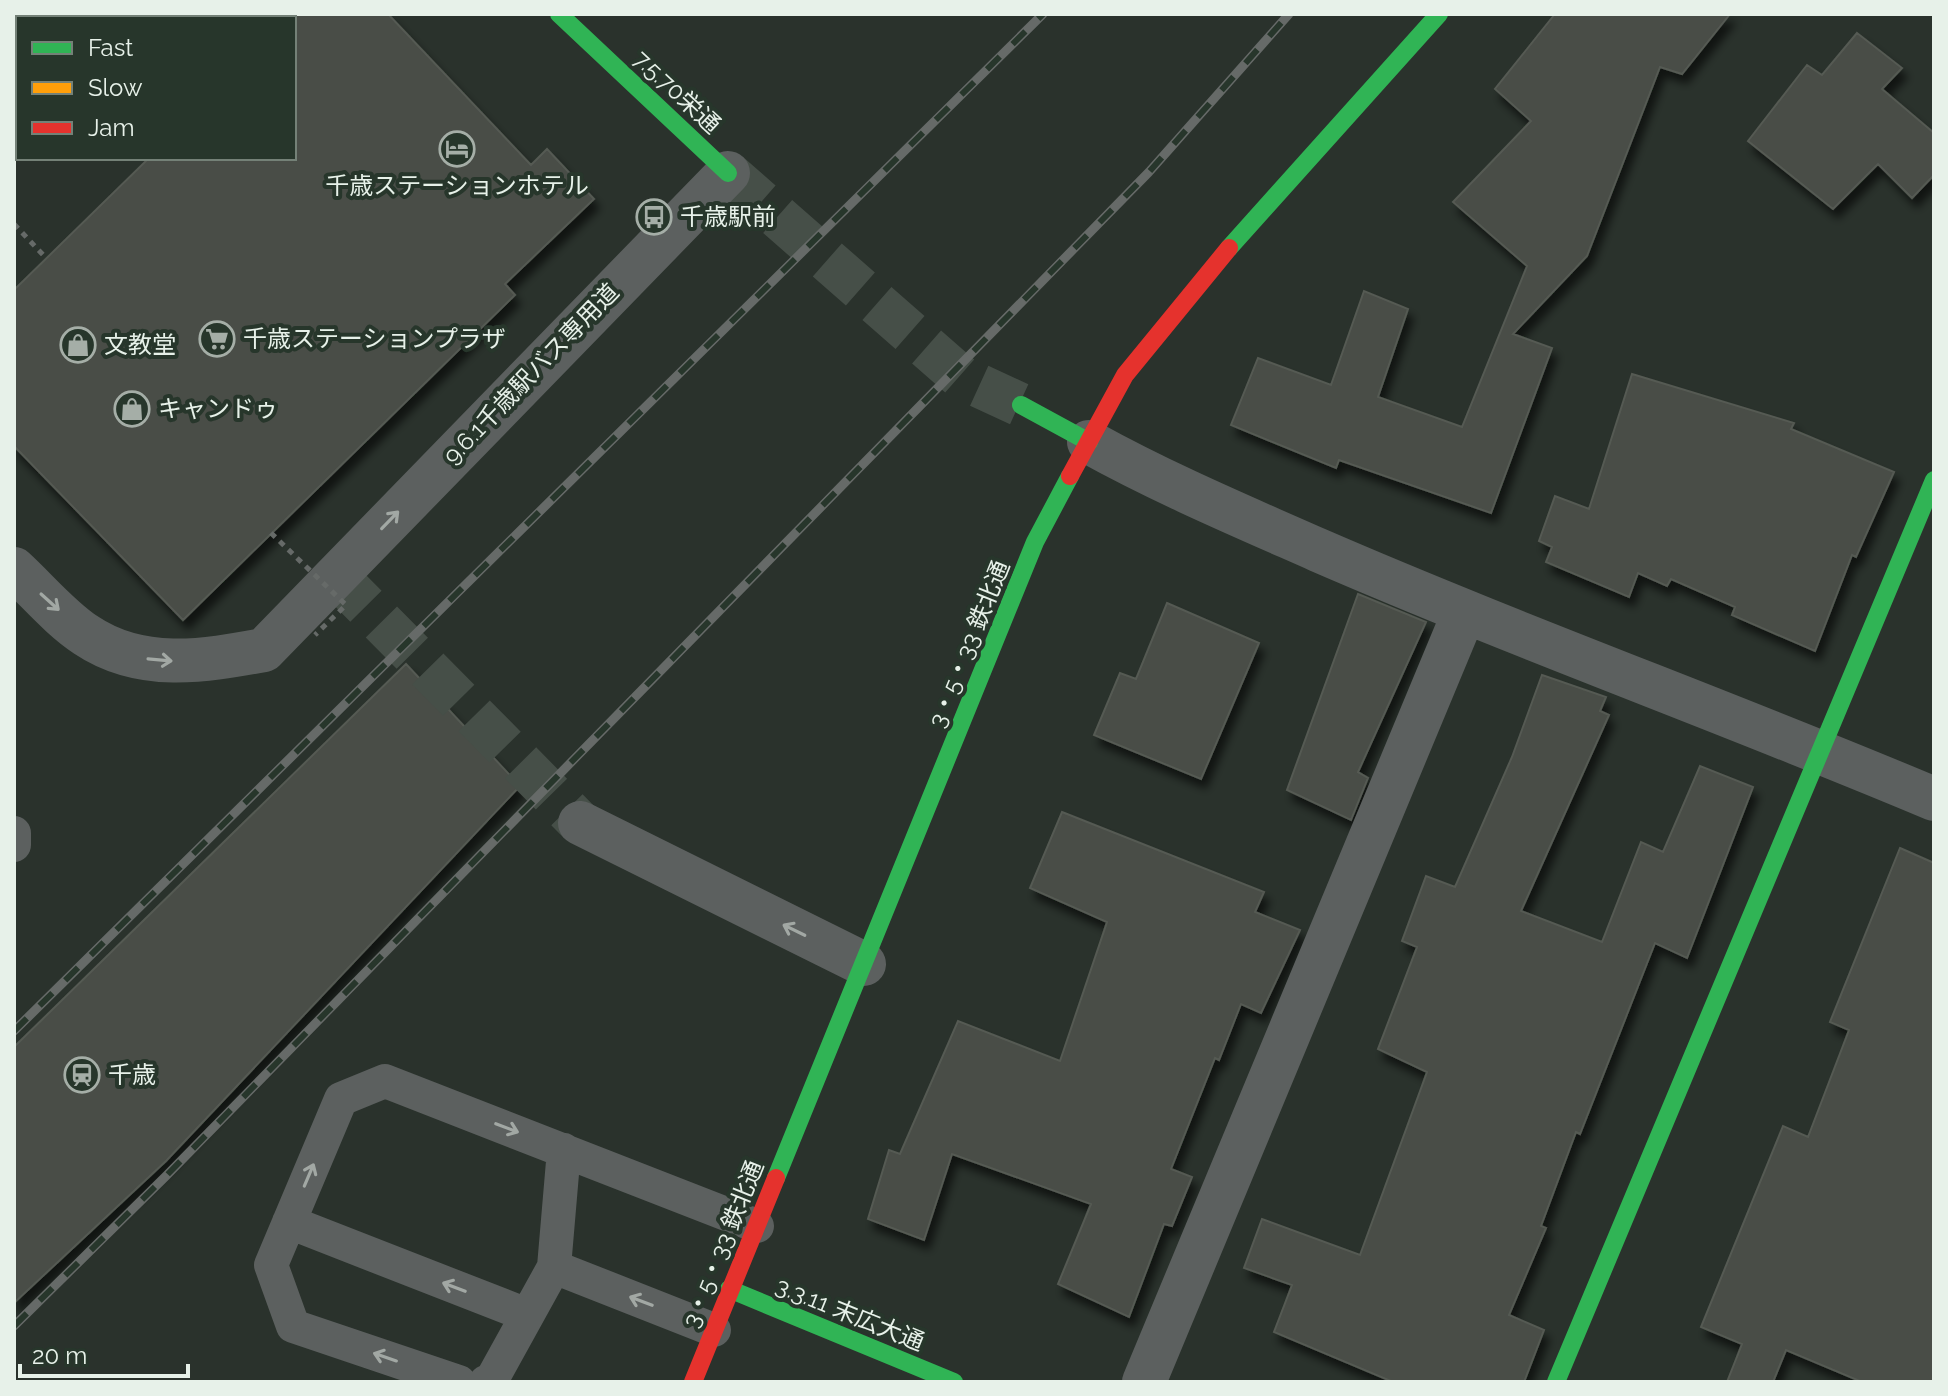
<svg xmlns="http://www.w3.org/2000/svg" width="1948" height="1396" font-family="Raleway,'Noto Sans JP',sans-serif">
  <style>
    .building { fill: #494d47; stroke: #555a53; stroke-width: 2; filter: url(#shadow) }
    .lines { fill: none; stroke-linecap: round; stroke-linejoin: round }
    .street-tunnel { stroke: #464f48; stroke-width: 44; stroke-dasharray: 44 22; stroke-linecap: butt }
    .secondary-tunnel { stroke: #464f48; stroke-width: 44; stroke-dasharray: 44 22; stroke-linecap: butt }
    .path { stroke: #666a68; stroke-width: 5; stroke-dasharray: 6 6; stroke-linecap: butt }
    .lane { stroke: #5c605f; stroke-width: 34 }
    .street { stroke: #5c605f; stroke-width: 44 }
    .fast { stroke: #30b455; stroke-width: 18 }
    .slow { stroke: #ff9f0a; stroke-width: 18 }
    .jam { stroke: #e5322d; stroke-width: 18 }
    .rail-casing { stroke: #666a68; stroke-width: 9 }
    .rail { stroke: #27362b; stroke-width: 6; stroke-dasharray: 18; stroke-linecap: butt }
    .path-bridge { stroke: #666a68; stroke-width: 5; stroke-dasharray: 6 6; stroke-linecap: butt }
    .oneway { stroke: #a2a8a4 }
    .labels { text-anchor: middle; stroke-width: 8; stroke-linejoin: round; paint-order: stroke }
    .street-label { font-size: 24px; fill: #e7f1e9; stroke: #27362b }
    .poi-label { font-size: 24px; fill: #e7f1e9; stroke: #27362b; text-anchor: start }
  </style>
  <defs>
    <filter id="shadow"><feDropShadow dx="5" dy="9" stdDeviation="4" flood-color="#0009"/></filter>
  </defs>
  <rect width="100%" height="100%" fill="#2a322c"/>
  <path class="building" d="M294 14H388L531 165 547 149 594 199 505 284 515 295 183 620 14 446V290L149 158H294Z
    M1555 14H1730L1682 74 1660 67 1587 256 1513 334 1552 348 1491 513 1339 460 1336 468 1231 425 1258 358 1331 385 1364 291 1408 309 1378 397 1462 427 1527 266 1453 202 1531 121 1495 89Z
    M1857 33 1902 68 1882 89 1934 133V175L1912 198 1878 164 1833 209 1748 141 1807 65 1822 75Z
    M1632 374 1794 423 1791 429 1894 472 1856 557 1852 555 1815 651 1732 615 1735 607 1671 579 1667 586 1638 573 1629 597 1546 562 1552 547 1539 541 1555 496 1589 509Z
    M1358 594 1426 622 1358 772 1368 778 1351 820 1287 790Z
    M1167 603 1259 643 1201 779 1094 735 1120 673 1136 679Z
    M406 664 520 786 166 1161 14 1303V1047Z
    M1542 675 1606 697 1600 711 1609 715 1521 911 1602 942 1641 842 1663 852 1700 766 1753 787 1687 958 1655 943 1580 1134 1576 1132 1541 1226 1546 1228 1509 1315 1544 1330 1524 1382H1393L1274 1332 1292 1285 1244 1268 1262 1219 1360 1255 1427 1072 1378 1049 1417 947 1402 941 1426 876 1455 887 1512 757Z
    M1062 812 1264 892 1255 912 1300 930 1261 1013 1241 1004 1219 1060 1215 1058 1171 1169 1192 1177 1172 1226 1164 1224 1129 1317 1058 1284 1091 1204 952 1154 924 1240 868 1219 889 1150 900 1154 958 1021 1060 1061 1107 922 1030 888Z
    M1900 848 1934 863V1382H1862L1786 1350 1773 1382H1727L1742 1344 1701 1327 1783 1126 1808 1137 1849 1030 1830 1022Z"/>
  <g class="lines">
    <path class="street-tunnel" d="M335 575 580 823"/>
    <path class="secondary-tunnel" d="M728 173 962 378 1021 405"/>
    <path class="path" d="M14 224 46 258"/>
    <path class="lane" d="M14 833V845
      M289 1222 527 1315
      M554 1267 564 1150
      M459 1382 293 1326 271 1265 341 1099 385 1081 757 1226
      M486 1382 491 1381 554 1267 714 1330"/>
    <path class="street" d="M1089 442C1163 483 1241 516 1318 550 1521 638 1730 713 1934 799
      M14 569C37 590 60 618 86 635 141 672 204 661 264 650L728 173
      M580 823 864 964
      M1144 1382 1464 613"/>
    <path class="fast" d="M559 14 728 173
      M1229 248 1439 14
      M1021 405 1089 442
      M776 1178 1035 542 1070 476
      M729 1289 954 1382
      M1556 1382 1934 480"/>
    <path class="slow" d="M119 18 122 14
      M14 126 18 122"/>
    <path class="jam" d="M1070 476 1125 375 1229 248
      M693 1382 776 1178"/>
    <defs>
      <path id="rail" d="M14 1031 1043 14
        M14 1326 166 1176 1149 172 1289 14"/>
    </defs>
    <use href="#rail" class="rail-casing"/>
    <use href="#rail" class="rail"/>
    <path class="path-bridge" d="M271 533 346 605 315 635"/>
  </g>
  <defs><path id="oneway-shaft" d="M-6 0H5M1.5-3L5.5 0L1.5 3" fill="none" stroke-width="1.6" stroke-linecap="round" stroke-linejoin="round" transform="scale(2)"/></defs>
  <g class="oneway">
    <use href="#oneway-shaft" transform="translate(390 520) rotate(-46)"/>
    <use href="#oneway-shaft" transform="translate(50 602) rotate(42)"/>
    <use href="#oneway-shaft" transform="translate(160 660) rotate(5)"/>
    <use href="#oneway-shaft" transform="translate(794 930) rotate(-154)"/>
    <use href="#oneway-shaft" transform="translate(507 1128) rotate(21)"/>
    <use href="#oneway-shaft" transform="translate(309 1175) rotate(-67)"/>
    <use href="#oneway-shaft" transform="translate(454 1287) rotate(-159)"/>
    <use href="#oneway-shaft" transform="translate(641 1301) rotate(-159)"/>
    <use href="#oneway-shaft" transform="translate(385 1357) rotate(-161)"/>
  </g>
  <defs>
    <symbol id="hotel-ring" viewBox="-11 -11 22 22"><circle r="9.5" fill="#27362b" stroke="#a5aea7" stroke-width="1.5"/><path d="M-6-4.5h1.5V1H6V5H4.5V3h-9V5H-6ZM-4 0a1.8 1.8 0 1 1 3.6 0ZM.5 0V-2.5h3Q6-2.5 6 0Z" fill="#a5aea7"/></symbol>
    <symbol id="bus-ring" viewBox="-11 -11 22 22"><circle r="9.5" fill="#27362b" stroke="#a5aea7" stroke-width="1.5"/><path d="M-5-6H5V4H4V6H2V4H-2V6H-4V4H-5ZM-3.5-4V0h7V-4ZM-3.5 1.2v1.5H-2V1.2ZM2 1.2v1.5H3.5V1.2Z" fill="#a5aea7"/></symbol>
    <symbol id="supermarket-ring" viewBox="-11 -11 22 22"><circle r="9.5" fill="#27362b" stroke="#a5aea7" stroke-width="1.5"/><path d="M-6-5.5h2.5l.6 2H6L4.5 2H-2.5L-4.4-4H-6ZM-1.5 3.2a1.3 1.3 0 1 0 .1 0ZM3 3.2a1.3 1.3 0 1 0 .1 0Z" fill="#a5aea7"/></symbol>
    <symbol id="shop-ring" viewBox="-11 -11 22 22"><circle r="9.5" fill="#27362b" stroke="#a5aea7" stroke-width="1.5"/><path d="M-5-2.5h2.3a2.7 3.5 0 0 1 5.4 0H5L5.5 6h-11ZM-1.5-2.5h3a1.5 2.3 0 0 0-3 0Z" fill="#a5aea7"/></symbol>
    <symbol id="station-ring" viewBox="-11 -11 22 22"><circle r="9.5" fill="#27362b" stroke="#a5aea7" stroke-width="1.5"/><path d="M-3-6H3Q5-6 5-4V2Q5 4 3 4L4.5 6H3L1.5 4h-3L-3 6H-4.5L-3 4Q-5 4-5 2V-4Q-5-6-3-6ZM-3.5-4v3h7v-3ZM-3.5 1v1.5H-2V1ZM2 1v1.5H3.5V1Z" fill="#a5aea7"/></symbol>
  </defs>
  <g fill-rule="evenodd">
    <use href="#hotel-ring" x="437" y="129" width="40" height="40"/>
    <use href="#bus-ring" x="634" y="197" width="40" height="40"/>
    <use href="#supermarket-ring" x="197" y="319" width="40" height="40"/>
    <use href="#shop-ring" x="58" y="325" width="40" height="40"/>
    <use href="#shop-ring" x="112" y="389" width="40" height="40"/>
    <use href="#station-ring" x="62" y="1055" width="40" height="40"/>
  </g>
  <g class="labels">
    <g class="street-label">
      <text transform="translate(677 92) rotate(43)" y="8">7.5.70栄通</text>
      <text transform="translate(531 374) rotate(-46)" y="8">9.6.1千歳駅バス専用道</text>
      <text transform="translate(969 644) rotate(-68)" y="8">3・5・33 鉄北通</text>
      <text transform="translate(723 1244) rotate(-68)" y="8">3・5・33 鉄北通</text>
      <text transform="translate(850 1314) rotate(22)" y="8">3.3.11 末広大通</text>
    </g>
    <g class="poi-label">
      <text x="457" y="194" text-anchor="middle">千歳ステーションホテル</text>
      <text x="680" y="225">千歳駅前</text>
      <text x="243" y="347">千歳ステーションプラザ</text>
      <text x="104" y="353">文教堂</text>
      <text x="158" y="417">キャンドゥ</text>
      <text x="108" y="1083">千歳</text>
    </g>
  </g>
  <rect width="1948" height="1396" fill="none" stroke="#e7f1e9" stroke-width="32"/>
  <rect x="16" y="16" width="280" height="144" fill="#27362b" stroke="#748177" stroke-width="2"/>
  <rect x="32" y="42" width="40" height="12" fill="#30b455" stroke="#748177" stroke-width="2"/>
  <text x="88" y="56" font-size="24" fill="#e7f1e9">Fast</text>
  <rect x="32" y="82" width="40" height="12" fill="#ff9f0a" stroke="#748177" stroke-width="2"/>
  <text x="88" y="96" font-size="24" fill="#e7f1e9">Slow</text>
  <rect x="32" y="122" width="40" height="12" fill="#e5322d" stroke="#748177" stroke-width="2"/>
  <text x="88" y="136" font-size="24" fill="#e7f1e9">Jam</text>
  <path d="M20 1364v12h168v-12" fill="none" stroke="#e7f1e9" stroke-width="4"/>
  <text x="32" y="1364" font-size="24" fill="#e7f1e9" stroke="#27362b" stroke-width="6" paint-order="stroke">20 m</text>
</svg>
